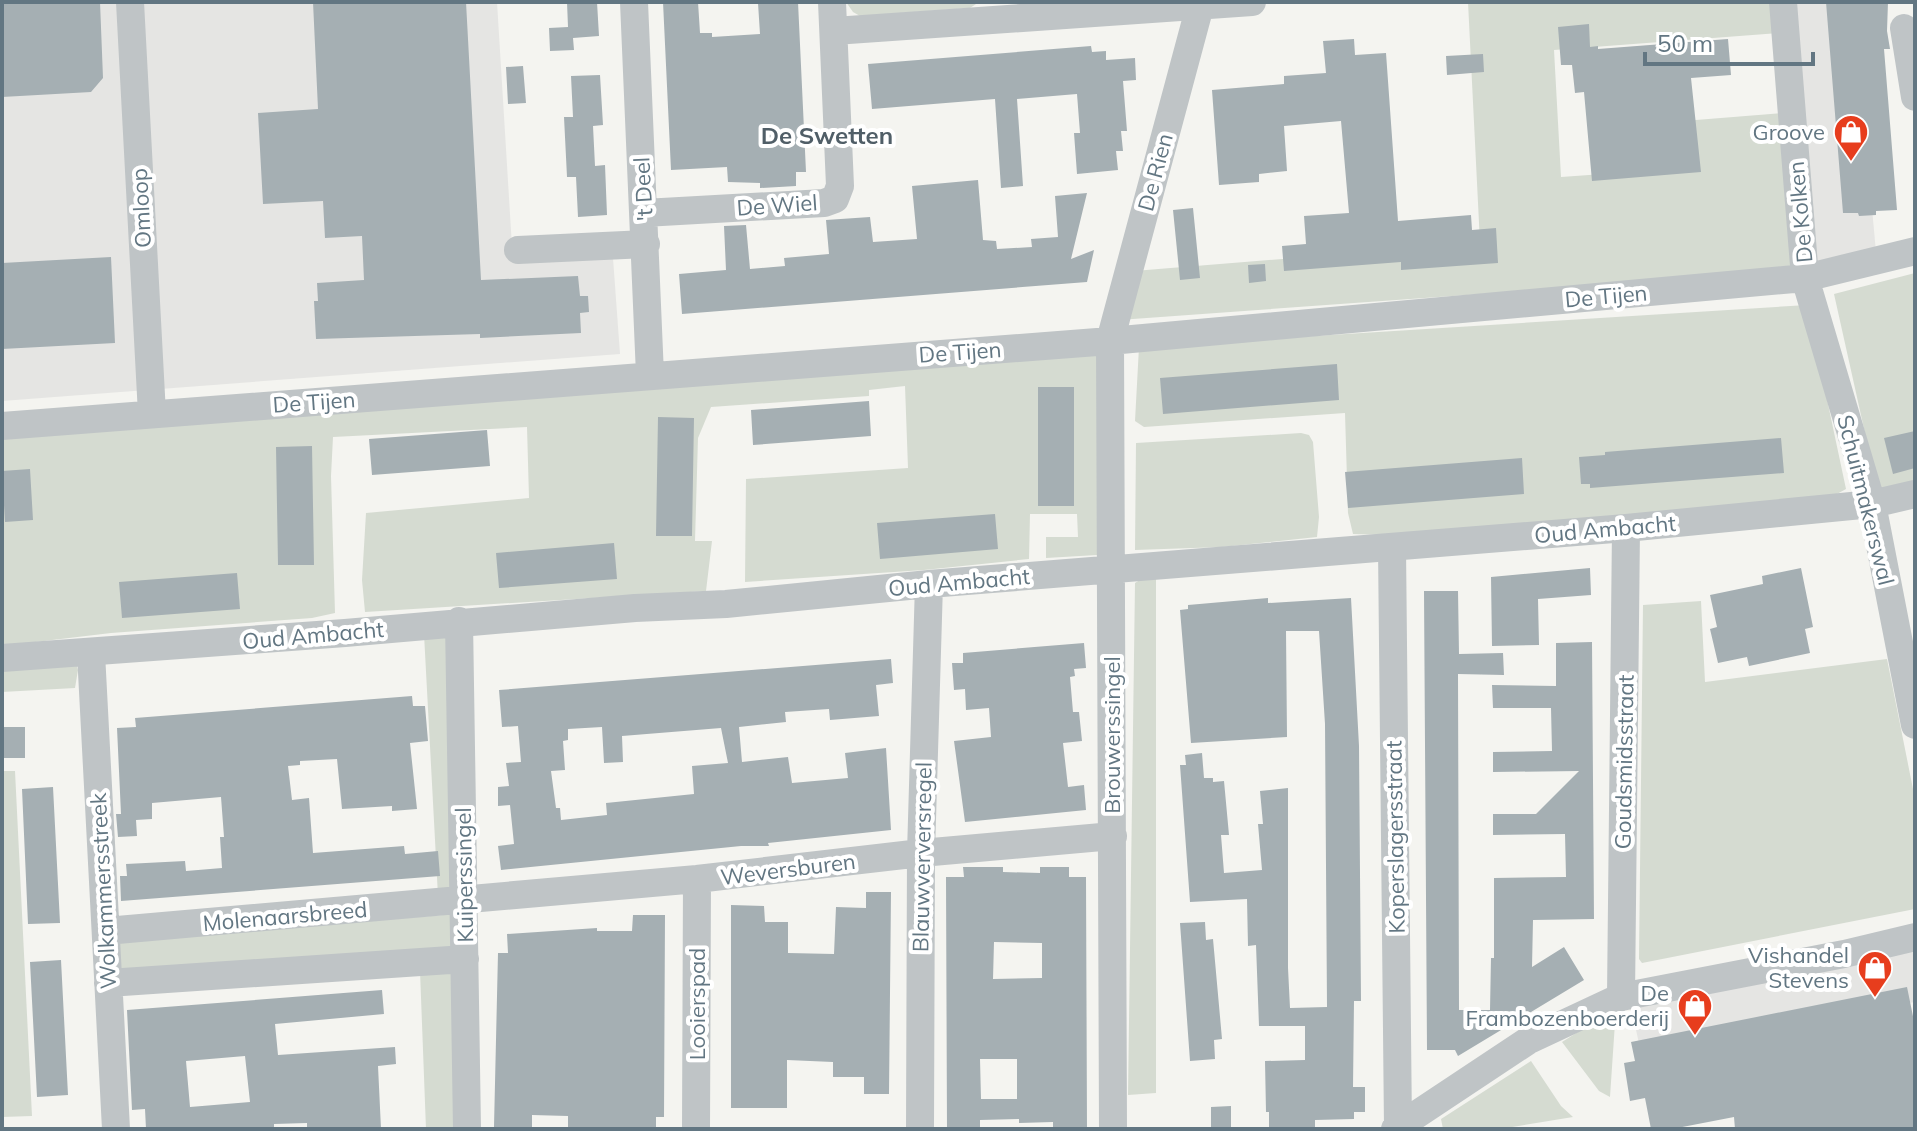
<svg xmlns="http://www.w3.org/2000/svg" width="1917" height="1131" font-family="Mulish,sans-serif">
  <style>
    .built { fill: #e5e5e3 }
    .green { fill: #d5dbd1 }
    .building { fill: #a5afb3; fill-rule: evenodd }
    .lines { fill: none; stroke-linecap: round; stroke-linejoin: round }
    .minor { stroke: #bfc4c6; stroke-width: 28 }
    .labels { text-anchor: middle; stroke-width: 8; stroke-linejoin: round; paint-order: stroke }
    .poi-label { font-size: 22px; fill: #627682; stroke: #fff; text-anchor: end }
    .street-label { font-size: 22px; fill: #627682; stroke: #fff }
    .neighbourhood-label { font-size: 24px; font-weight: bold; fill: #505e67; stroke: #fff }
  </style>
  <rect width="100%" height="100%" fill="#f4f4f0"/>
  <path class="built" d="M2 2H497L513 263 613 258 620 354 2 401Z
    M1792 2H1853L1876 252 1814 265Z
    M1915 938V1002L1640 1048 1627 989Z"/>
  <path class="green" d="M846 2H979L970 8 860 16 853 12Z
    M1468 2H1777L1779 33 1554 50 1561 177 1673 169 1671 122 1783 113 1799 271 1119 320 1134 271 1480 243Z
    M1915 273V489L1879 496 1834 294Z
    M1807 305 1846 489 1837 494 1787 504 1387 535 1353 534 1348 513 1345 413 1144 427 1135 421 1139 347Z
    M1098 350 1102 361 1097 555 1046 558V537H1078L1077 514H1030L1029 559 924 570 745 582 746 479 908 468 905 386 869 390V396L711 407 698 438 695 541H712L706 591 365 612 362 580 366 513 529 498 527 427 333 437 331 476 335 613 312 618 111 633 2 646V434Z
    M1301 433 1309 435 1313 442 1319 517 1317 537 1222 547 1135 550 1136 443Z
    M1146 576H1156V1093L1128 1095 1135 583Z
    M1701 601 1705 682 1887 659 1915 799V909L1642 963 1639 959 1643 605Z
    M465 631 474 896H438L424 634Z
    M76 663 78 670 75 688 2 692V668Z
    M2 771H15L32 1116 2 1117Z
    M457 914 456 948 116 974 113 940Z
    M475 969 480 1129H426L420 971Z
    M1616 1008 1610 1097 1599 1091 1562 1042Z
    M1531 1061 1561 1106 1573 1117 1500 1129H1443L1441 1119Z"/>
  <path class="building" d="M2 2H100L103 78 91 92 2 97Z
    M313 2H466L481 280 578 276 580 296H588L589 312 580 313 581 333 480 338V334L316 339 314 301H318L317 283 364 280 362 236 325 238 323 201 263 204 258 113 318 109Z
    M567 2H597L599 36 573 38 574 50 550 51 549 28 568 27Z
    M663 2H698L700 33H712V37L760 34 758 3 798 2 806 172H796V186L760 188V183L728 182 727 167 671 170Z
    M1826 2H1888L1887 31 1890 49H1884L1897 210 1876 211V215L1859 216 1858 213H1843Z
    M1589 24 1590 47 1598 46V49L1728 39 1731 75 1691 78 1701 172 1592 181 1584 92 1575 93 1572 65H1561L1558 27Z
    M1354 39 1355 55 1386 53 1398 221 1471 215 1472 230 1496 228 1498 263 1401 270V262L1284 271 1282 246 1306 244 1304 216 1349 213 1341 121 1284 126 1287 171 1259 174V182L1219 185 1212 90 1284 84V76L1326 73 1323 41Z
    M1091 46 1092 52 1106 51V60L1135 58 1136 80 1123 81 1127 131H1121L1123 151H1116L1118 170 1077 174 1074 133H1080L1077 94 1017 99 1023 186 1001 188 995 99 872 109 868 64Z
    M1483 54 1484 72 1447 75 1446 56Z
    M523 66 526 103 508 104 506 67Z
    M600 75 603 125 593 126 595 166 605 165 607 215 578 217 576 177H567L564 117H573L571 76Z
    M978 180 983 240 996 241 997 249 1032 247 1031 239 1058 237 1055 196 1087 193 1071 259 1094 250 1087 282 682 314 679 274 726 270 724 226 746 225 750 269 785 266 784 258 829 254 826 220 870 217 873 242 917 239 912 186Z
    M1193 208 1200 278 1180 280 1173 210Z
    M111 257 115 343 2 349V263Z
    M1265 264 1266 281 1249 283 1248 265Z
    M1337 364 1339 400 1163 414 1160 378Z
    M1038 387H1074V506H1038Z
    M869 401 871 436 753 445 751 410Z
    M658 417 694 418 692 536H656Z
    M487 430 490 466 372 475 369 439Z
    M1915 431V468L1893 474 1884 438Z
    M1781 438 1784 473 1590 488V484H1581L1579 457 1605 455V452Z
    M312 446 314 565H278L276 447Z
    M1522 458 1524 494 1348 508 1345 472Z
    M30 469 33 520 5 522 2 471Z
    M995 514 998 549 880 559 877 523Z
    M614 543 617 579 499 588 496 553Z
    M1590 568 1591 595 1538 599 1539 645 1492 646 1491 577Z
    M1801 568 1813 627 1805 629 1810 653 1749 666 1747 657 1718 663 1710 629 1717 627 1710 595 1763 584 1762 576Z
    M237 573 240 609 122 618 119 582Z
    M1424 591H1458L1459 654 1503 653 1504 675 1458 674 1459 1010H1490L1491 958H1494V878L1566 877 1565 834 1493 835V814H1536L1579 771 1493 772V752L1552 751 1551 708H1493L1492 685 1556 686V643L1592 642 1594 919 1533 920 1532 967 1564 947 1584 980 1458 1056 1455 1050H1427Z
    M1268 598V603L1351 598 1359 746 1361 1001H1354L1353 1087H1365V1112H1354V1119L1315 1120V1129H1269V1112H1266L1265 1061 1305 1060V1026H1259L1256 945 1248 946 1247 899 1190 902 1180 765H1186L1185 755 1202 753 1204 778H1213V782L1224 781 1229 835H1221L1224 873 1262 870 1258 824H1263L1260 791 1288 788V968L1290 1008 1327 1007 1325 724 1319 631H1286L1287 737 1191 743 1180 610 1188 609V605Z
    M1084 643 1086 668 1074 669 1075 676 1070 677 1073 712H1079L1082 741 1063 743 1068 787 1084 785 1086 810 965 822 954 741 991 737 989 708 966 710 965 689 954 690 952 663H963V653Z
    M891 659 893 683 876 685 879 716 830 720 829 709 785 712 786 722 739 727 742 762 788 757 792 783 848 778 845 753 886 748 891 830 768 843 769 846H741L501 870 498 846 514 844 510 805 498 806V787L509 786 506 763 521 762 518 726 502 727 499 690ZM602 727 604 763 623 762 622 736 721 728 728 763 692 766 694 794 606 803 607 815 561 820 560 808H556L551 771 565 770 563 741 568 740V729Z
    M412 696 413 706H425L428 741 410 743 417 809 392 811V806L342 809 337 759 300 761V765L288 766 292 800 309 798 313 853 404 846 405 854 438 851 440 876 121 901 120 876H127L126 864 185 861 186 871 222 868 220 837H224L221 797 152 803V819L136 820 137 836 118 837 116 814H121L117 728 136 727 135 718Z
    M2 727H25V758H2Z
    M53 787 60 923 28 924 22 789Z
    M963 867H1003V872L1040 873V867H1069V877H1086L1087 1129H1053V1122L1019 1123V1119L980 1120V1129H947L946 877H964ZM994 942 1042 943V978L993 979ZM980 1059H1017V1099H981Z
    M866 892H891L889 1094H864V1077H833V1062L787 1060V1108H731V905L764 906 765 922H788V953L834 954 836 907 866 908Z
    M633 915H665L664 1117H656V1129H568V1116L532 1115V1129H497L494 1127 498 953H508L507 934 597 928V931H632Z
    M1205 922 1206 940 1213 939 1222 1039 1214 1040 1215 1059 1190 1061 1180 923Z
    M61 960 68 1095 37 1097 30 962Z
    M1907 987 1915 1026V1129H1735L1734 1117 1672 1129H1651L1645 1098 1630 1101 1624 1063 1635 1061 1631 1042Z
    M382 990 384 1014 275 1024 278 1055 395 1047 396 1064 378 1066 381 1129H307V1123L274 1124V1129H146L145 1109 132 1110 127 1010ZM245 1056 250 1102 190 1107 186 1061Z
    M1231 1106V1127L1211 1128V1107Z"/>
  <g class="lines">
    <path class="minor" d="M130 2 152 414
      M634 2 650 375
      M1783 2 1805 278 1872 504 1915 725
      M1904 28 1915 97
      M834 31 1252 2
      M644 213 824 203 835 199 840 186 832 2
      M518 250 646 244
      M2 426 1110 341 1805 278 1915 251
      M1392 547 1398 1128
      M459 621 467 1129
      M91 653 116 1129
      M2 658 345 633 635 608 726 604 929 584 1626 528 1872 504 1915 494
      M106 931 697 879 921 853 1113 836
      M108 983 465 959
      M1621 997 1626 528
      M696 1129 697 879
      M920 1129 921 853 929 584
      M1113 1129 1110 341 1201 2
      M1395 1129 1529 1040 1621 997 1844 954 1915 937"/>
  </g>
  <defs>
    <symbol id="shop-pin" viewBox="-11 -11 22 30"><path d="M0 17L-7.5 6A9.5 9.5 0 1 1 7.5 6Z" fill="#e73d1d" stroke="#fff"/><path d="M-5-2.5h2.3a2.7 3.5 0 0 1 5.4 0H5L5.5 6h-11ZM-1.5-2.5h3a1.5 2.3 0 0 0-3 0Z" fill="#fff"/></symbol>
  </defs>
  <g fill-rule="evenodd">
    <use href="#shop-pin" x="1831" y="112" width="40" height="54"/>
    <use href="#shop-pin" x="1855" y="948" width="40" height="54"/>
    <use href="#shop-pin" x="1675" y="986" width="40" height="54"/>
  </g>
  <g class="labels">
    <g class="poi-label">
      <text x="1825" y="140">Groove</text>
      <text x="1849" y="963">Vishandel<tspan x="1849" dy="25">Stevens</tspan></text>
      <text x="1669" y="1001">De<tspan x="1669" dy="25">Frambozenboerderij</tspan></text>
    </g>
    <g class="street-label">
      <text transform="translate(1155 172) rotate(-75)" y="8">De Rien</text>
      <text transform="translate(643 189) rotate(-93)" y="8">'t Deel</text>
      <text transform="translate(777 205) rotate(-4)" y="8">De Wiel</text>
      <text transform="translate(141 208) rotate(-93)" y="8">Omloop</text>
      <text transform="translate(1800 212) rotate(-95)" y="8">De Kolken</text>
      <text transform="translate(1606 296) rotate(-5)" y="8">De Tijen</text>
      <text transform="translate(960 352) rotate(-4)" y="8">De Tijen</text>
      <text transform="translate(314 402) rotate(-4)" y="8">De Tijen</text>
      <text transform="translate(1866 500) rotate(76)" y="8">Schuitmakerswal</text>
      <text transform="translate(1605 529) rotate(-5)" y="8">Oud Ambacht</text>
      <text transform="translate(959 582) rotate(-5)" y="8">Oud Ambacht</text>
      <text transform="translate(313 635) rotate(-5)" y="8">Oud Ambacht</text>
      <text transform="translate(1112 735) rotate(-90)" y="8">Brouwerssingel</text>
      <text transform="translate(1624 762) rotate(-89)" y="8">Goudsmidsstraat</text>
      <text transform="translate(1395 837) rotate(-91)" y="8">Koperslagersstraat</text>
      <text transform="translate(922 857) rotate(-89)" y="8">Blauwverversregel</text>
      <text transform="translate(788 869) rotate(-7)" y="8">Weversburen</text>
      <text transform="translate(464 875) rotate(-91)" y="8">Kuiperssingel</text>
      <text transform="translate(103 891) rotate(-93)" y="8">Wolkammersstreek</text>
      <text transform="translate(285 916) rotate(-5)" y="8">Molenaarsbreed</text>
      <text transform="translate(697 1004) rotate(-90)" y="8">Looierspad</text>
    </g>
    <g class="neighbourhood-label">
      <text x="827" y="144">De Swetten</text>
    </g>
  </g>
  <rect width="1917" height="1131" fill="none" stroke="#627682" stroke-width="8"/>
  <path d="M1645 52v12h168v-12" fill="none" stroke="#627682" stroke-width="4"/>
  <text x="1657" y="52" font-size="24" fill="#627682" stroke="#ffffff" stroke-width="6" paint-order="stroke">50 m</text>
</svg>
